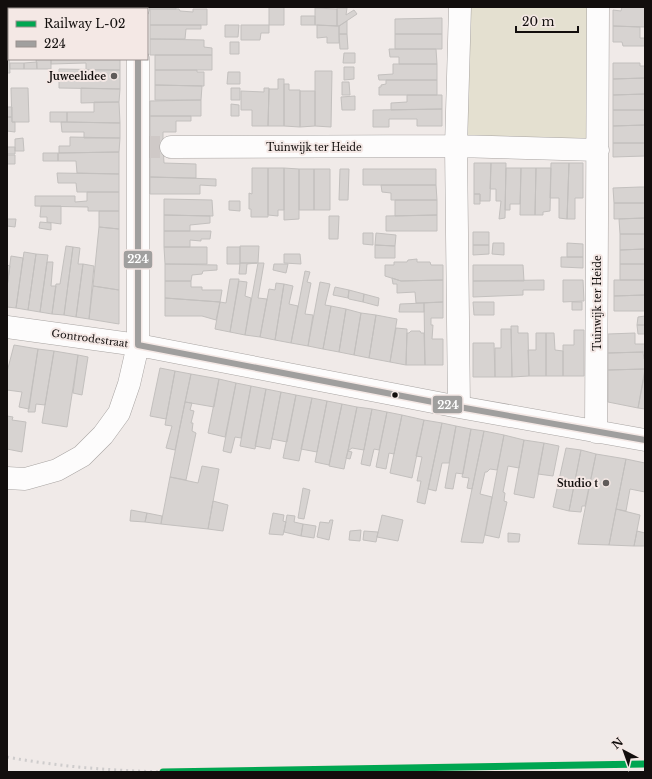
<svg xmlns="http://www.w3.org/2000/svg" width="652" height="779" font-family="'Libre Baskerville',serif">
  <style>
    .green { fill: #e4e0d0 }
    .building { fill: #d7d3d1; stroke: #c3c0be }
    .lines { fill: none; stroke-linecap: round; stroke-linejoin: round }
    .minor-tunnel { stroke: #cfc9c7; stroke-width: 22; stroke-dasharray: 22 11; stroke-linecap: butt }
    .minor-casing { stroke: #a8a4a2; stroke-width: 23 }
    .minor { stroke: #fdfcfc; stroke-width: 22 }
    .rail { stroke: #cecccc; stroke-width: 3; stroke-dasharray: 2 4; stroke-linecap: butt }
    .bus-1-casing { stroke: #f4e8e5; stroke-width: 9 }
    .bus-1 { stroke: #a09f9e; stroke-width: 6 }
    .rail-1-casing { stroke: #f4e8e5; stroke-width: 10 }
    .rail-1 { stroke: #00a651; stroke-width: 7 }
    .poi-dot { fill: #605b5a; stroke: #f4e8e5; stroke-width: 1.5 }
    .bus-dot { fill: #120e0d; stroke: #f4e8e5; stroke-width: 1.5 }
    .labels { text-anchor: middle; stroke-width: 4; stroke-linejoin: round; paint-order: stroke }
    .poi-label { font-size: 10px; font-weight: bold; fill: #120e0d; stroke: #f4e8e5; text-anchor: end }
    .street-label { font-size: 10px; fill: #120e0d; stroke: #f4e8e5 }
    .line-badge { stroke: #f4e8e5; stroke-width: 1.5 }
    .badge-label { font-size: 11px; text-anchor: middle; font-weight: bold; fill: #fff }
  </style>
  <rect width="100%" height="100%" fill="#f0eae8"/>
  <path class="green" d="M470 7H593V145L467 142Z"/>
  <path class="building" d="M7 7H20L21 9H9V37Z
    M20 7H34V9H21Z
    M34 7H48V9H34Z
    M48 7H62V9H48Z
    M62 7H76V9H62Z
    M76 7H120L76 9Z
    M120 7V9H83Z
    M150 7H176V9H150Z
    M269 7H284V25H269Z
    M622 7H645V27L613 26V10L621 11Z
    M315 8 337 9V26L315 25Z
    M337 8H347L346 15 354 10 357 14 339 26H337Z
    M150 9H179L180 11 193 12V9H207V25H150Z
    M301 16H315V25H301Z
    M442 18V34H395V19Z
    M347 21V34H339V26Z
    M150 25H201V29H186L185 39H150Z
    M225 25H239L238 37H225Z
    M241 25H269V33H261L260 40H241Z
    M317 25 339 26V43H327V37L317 38Z
    M613 26 640 27V38H645V46H623L622 42H613Z
    M339 34H347L348 49H340Z
    M395 34H442V49H395Z
    M150 39 204 40V47L212 48V55H150Z
    M230 42H239V54H230Z
    M389 49H436L437 64H399V57H390Z
    M344 53H355V63H343Z
    M155 55H212V70H155Z
    M7 57H9V59L10 73H7Z
    M36 59H51V69H37Z
    M51 59H120V70H86V63L51 64Z
    M37 62V69H24V63Z
    M10 63H24V69H10Z
    M613 63H640V66H645V78L613 79Z
    M393 64H437V80H379L378 75 393 74Z
    M344 67H354V79L344 80Z
    M59 69 120 70V89L59 88Z
    M155 70H197V72H204V86L155 85Z
    M315 71H332L331 127 315 126Z
    M228 72H240V84H227Z
    M645 78V94L613 95V79Z
    M278 79H284V126H268L269 89H278Z
    M386 80H437V95H379V87H381V85L386 84Z
    M342 82H349L350 95H342Z
    M284 84H289V90H300V127L284 126Z
    M155 85 202 86 201 100H155Z
    M11 88H28L29 122H12Z
    M81 88 120 89 119 102 81 103Z
    M231 88H240V100H231Z
    M264 88H269L268 126H252V110H241V91L264 92Z
    M300 91H315V126L300 127Z
    M645 94V110H613V95Z
    M407 95H442V109L391 110V103L407 102Z
    M355 96V110H342L341 97Z
    M201 100V116H150V101Z
    M94 102H119L120 123 67 122V112H94Z
    M231 104 239 105V116H231Z
    M7 107H12V117H7Z
    M442 109V126H417V119H389V127H373V110Z
    M613 110H645V125L613 126Z
    M50 112H67V122H50Z
    M150 116H191V121H176V132H163V147H150Z
    M7 117H12V122H15V132L7 131Z
    M61 122 120 123V138H84V132H62Z
    M645 125V143H613V126Z
    M70 137 120 138 119 152 59 153V146H70Z
    M23 138 24 151H15V139Z
    M613 143H645V156L613 157Z
    M7 147H15V154H7Z
    M150 147H163L164 163 196 164V178L150 177Z
    M119 152V174L77 173 76 161H58V153Z
    M43 153H58V161H43Z
    M7 155H15V164H7Z
    M474 163H491L490 201H480V194H474Z
    M491 163H506L505 218 499 219 501 201H496V189H490Z
    M551 163H569L567 219 559 218V198H550Z
    M569 163H583V198H575V219H567Z
    M252 168H268V217H251V209H249V193L252 194Z
    M268 168H284V210H278V216L268 215Z
    M284 168 299 169V219L284 220Z
    M506 168H521L520 204H510V210H505Z
    M521 168H536L535 215H520Z
    M536 168H551L550 211 543 212V215H535Z
    M299 169H314V210H299Z
    M314 169H330V210H314Z
    M340 169H349L348 200H339Z
    M363 169H436V185H363Z
    M57 173 119 174V192H77L76 183H58Z
    M150 177 216 179V186L200 185V194H150Z
    M381 185H436L437 200H391V193L382 192Z
    M640 187H645V203H614L613 188Z
    M87 192H119V211H88V207L35 206V196H75V202L87 201Z
    M474 194H480V204H474Z
    M164 199 212 200 213 216 164 215Z
    M395 200H437V215L395 216Z
    M229 201H240V211L229 210Z
    M614 203H645V218L614 219Z
    M41 206H61V224L47 222V217H40Z
    M99 211H119V229L99 227Z
    M164 215 210 216V223L190 225V231H164Z
    M437 215V231H386V216Z
    M329 216H339L338 239H329Z
    M645 218V234H620L619 219Z
    M7 219H16L15 227 7 226Z
    M40 222 51 223V230L39 228Z
    M99 227 119 229V290L93 286Z
    M164 231H211L210 239H201V241L190 240V247H164Z
    M473 232H489V245H473Z
    M363 233H373V245L363 244Z
    M376 233 396 235 395 246 375 245Z
    M620 234H645V249L620 250Z
    M493 243H504V255L492 254Z
    M567 243 583 244V257H567Z
    M375 245 395 246V258H375Z
    M473 245H489V254L473 255Z
    M66 246 73 247 64 315 52 314 56 284H60Z
    M240 246H259L258 263H240Z
    M73 247 80 248 78 264H83L76 317 64 315Z
    M164 247H207V264H165Z
    M227 247H240V264H227Z
    M645 249V264H620V250Z
    M24 252 36 254 28 310 16 308Z
    M36 254 48 255 40 312 28 310Z
    M284 254H300L301 264 284 263Z
    M11 256 23 258 16 308 7 307V287Z
    M561 257H583V268L561 267Z
    M417 259V262H430L431 265H443V280L401 281 385 276V265H394V262H407L408 260Z
    M47 262H53L51 286H56L52 314 40 312Z
    M240 263H257L247 264 246 274H239Z
    M258 263H264L258 298 267 299 260 337 245 335Z
    M83 264 94 266 89 319 76 317Z
    M165 264 217 265V270L203 271 202 274 192 275 191 281H165Z
    M274 264H288L286 273 273 270Z
    M620 264H645V280H620Z
    M7 265 10 266 7 287Z
    M473 265H523L524 281H473Z
    M305 271 310 272 307 282 311 283 305 314 313 315 308 346 291 343Z
    M392 278 401 281 443 280V302L416 303 415 292 397 293V284H393Z
    M230 279H239L230 332 215 329 220 302 226 303Z
    M544 280V290H523V295L473 297V281Z
    M563 280H583L584 301 563 302Z
    M614 280H645V295L614 296Z
    M165 281H191V287H202V290H222L220 302 165 298Z
    M239 281 247 282 245 296 251 298 245 335 230 332Z
    M320 282 330 284 325 305 331 306 323 349 308 346Z
    M276 283 284 284 275 340 260 337 269 289 275 290Z
    M284 284 293 286 289 304 298 306 291 343 275 340Z
    M93 286 119 290V324L89 319Z
    M335 287 349 290 348 298 333 295Z
    M349 290 364 294 363 302 349 299 348 298Z
    M364 294 379 298 378 306 363 302Z
    M645 295V311H614V296Z
    M165 298 220 302 216 320 202 316H165Z
    M443 302V318H431V325H433L432 339H443V365H425L424 303Z
    M473 302H494V315H474Z
    M572 302H582V310H572Z
    M424 303V312H399L400 304Z
    M331 306 346 309 339 352 323 349Z
    M346 309 361 313 354 355 339 352Z
    M361 313 376 315 369 358 354 355Z
    M376 315 397 319 390 362 369 358Z
    M645 316V325H637L638 317Z
    M637 325H645V334H638Z
    M511 326H518V333H528L529 376 512 377Z
    M396 328 407 329 406 365 390 362Z
    M501 329H511L512 377H495V348H501Z
    M574 330H584V376H563V345H574Z
    M411 331H420L421 333H424L425 365H406L407 333H409Z
    M536 333H546V376H529L528 350H536Z
    M546 333H554L555 350 563 351V376H546Z
    M635 333V344H645V352L608 353V334Z
    M473 343H494L495 377H473Z
    M14 345 38 349 29 409 19 407 22 392 7 390V372Z
    M38 349 54 351 45 405 36 404 35 412H28Z
    M54 351 78 355 67 427 42 423Z
    M643 352 644 359H645V369L608 370V353Z
    M78 355 88 357 82 395 73 393Z
    M160 368 175 371 166 419 150 416Z
    M645 369 638 408 608 402V370Z
    M175 371 191 374 175 450 166 448 172 426 165 425Z
    M645 372V409L638 408Z
    M191 374 219 379 214 407 185 402Z
    M219 379 236 383 225 437 208 433Z
    M236 383 251 386 241 438 235 437 231 453 223 451Z
    M251 386 266 389 255 449 240 446Z
    M266 389 281 392 270 449 255 446Z
    M281 392 296 395 287 442 272 439Z
    M296 395 312 398 299 461 283 458Z
    M312 398 327 401 317 452 301 449Z
    M327 401 342 404 329 465 315 462Z
    M185 402 192 403 190 410 194 411 191 423H193L192 431 196 433 186 480 170 477Z
    M342 404 357 407 344 469 329 466Z
    M357 407 372 409 364 450 352 448 348 451Z
    M372 409 387 412 379 450 374 449 370 466 361 464Z
    M387 412 402 415 394 454 389 453 386 469 376 467Z
    M402 415 424 420 412 478 390 473Z
    M7 416 13 417 12 420 26 422 22 452 7 449Z
    M424 420 442 423 425 504 417 502 421 481H417L422 457 416 456Z
    M442 423 456 426 449 463H442L436 491 428 489Z
    M456 426 471 429 463 474 456 473 453 489 445 488Z
    M471 429 484 431 472 489 467 488 469 478 462 477Z
    M484 431 504 435 497 470 490 469 487 472H485L480 494 492 497 483 543 461 542Z
    M504 435 524 440 519 468 508 466 503 492 505 493 504 501 507 502 499 538 485 535Z
    M524 440 544 443 534 498 514 494Z
    M544 443 559 446 553 476 538 474Z
    M566 448 581 450 569 511 553 507Z
    M581 450 596 454 585 506H582L581 512 569 511Z
    M348 451 352 452 350 459 346 458Z
    M596 454 626 459 609 545 578 544Z
    M626 459 645 463V492L630 489 626 511 616 509Z
    M202 466 219 469 208 529 161 524 170 477 198 483Z
    M303 488 310 490 304 519 298 518Z
    M213 501 228 505 223 531 208 529Z
    M616 509 640 515 634 546 609 545Z
    M131 510 147 513 145 522 130 521Z
    M147 513 162 516 161 524 145 522Z
    M273 513 284 515 283 521 286 522 283 535 269 534Z
    M287 515 295 516 294 522 303 524 301 536 284 532Z
    M382 515 403 520 398 541 377 537Z
    M330 520H333L329 540 317 537 320 522 329 523Z
    M303 524 316 526 314 538 301 536Z
    M361 530 360 541 349 540 350 531Z
    M364 531 378 532 376 542 363 540Z
    M637 531 645 533V546H634Z
    M508 533 520 534 519 542H508Z"/>
  <g class="lines">
    <path class="minor-tunnel" d="M138 147H171"/>
    <defs>
      <path id="minor" d="M460 7 456 146 598 150
        M138 9V7
        M171 147 456 146 459 407
        M7 327 138 345 459 407 645 440
        M596 432 598 7
        M7 478 25 479 57 470 82 456 103 435 119 413 129 384 138 345V59"/>
    </defs>
    <use href="#minor" class="minor-casing"/>
    <use href="#minor" class="minor"/>
    <path class="rail" d="M7 757C61 767 114 771 169 772"/>
    <defs>
      <path id="bus-1" d="M138 59V345L459 407 645 440"/>
    </defs>
    <use href="#bus-1" class="bus-1-casing"/>
    <use href="#bus-1" class="bus-1"/>
    <defs>
      <path id="rail-1" d="M163 772 645 764"/>
    </defs>
    <use href="#rail-1" class="rail-1-casing"/>
    <use href="#rail-1" class="rail-1"/>
  </g>
  <g class="poi-dot">
    <circle cx="114" cy="76" r="4"/>
    <circle cx="606" cy="483" r="4"/>
  </g>
  <circle class="bus-dot" cx="395" cy="395" r="3.5"/>
  <g class="labels">
    <g class="poi-label">
      <text x="106" y="80">Juweelidee</text>
      <text x="598" y="487">Studio t</text>
    </g>
    <g class="street-label">
      <text x="314" y="151">Tuinwijk ter Heide</text>
      <text transform="translate(597 303) rotate(-90)" y="4">Tuinwijk ter Heide</text>
      <text transform="translate(90 338) rotate(8)" y="4">Gontrodestraat</text>
    </g>
  </g>
  <g class="line-badge">
    <rect x="123" y="250" width="30" height="19" rx="4" fill="#a09f9e"/>
    <rect x="432" y="395" width="31" height="19" rx="4" fill="#a09f9e"/>
  </g>
  <g class="badge-label">
    <text x="138" y="263">224</text>
    <text x="448" y="409">224</text>
  </g>
  <rect width="652" height="779" fill="none" stroke="#120e0d" stroke-width="16"/>
  <rect x="8" y="8" width="140" height="52" fill="#f4e8e5" stroke="#9a918f"/>
  <rect x="16" y="21" width="20" height="6" fill="#00a651" stroke="#9a918f"/>
  <text x="44" y="28" font-size="12" fill="#120e0d">Railway L-02</text>
  <rect x="16" y="41" width="20" height="6" fill="#a09f9e" stroke="#9a918f"/>
  <text x="44" y="48" font-size="12" fill="#120e0d">224</text>
  <g transform="translate(624 751) rotate(319)" stroke="#f4e8e5" stroke-width="3" paint-order="stroke">
  <path d="M0-3L7 15L0 10L-7 15Z" fill="#120e0d"/>
  <text y="-6" font-size="11" font-weight="bold" text-anchor="middle" fill="#120e0d">N</text>
  </g>
  <path d="M516 26v6h62v-6" fill="none" stroke="#120e0d" stroke-width="2"/>
  <text x="522" y="26" font-size="12" fill="#120e0d" stroke="#f4e8e5" stroke-width="3" paint-order="stroke">20 m</text>
</svg>
